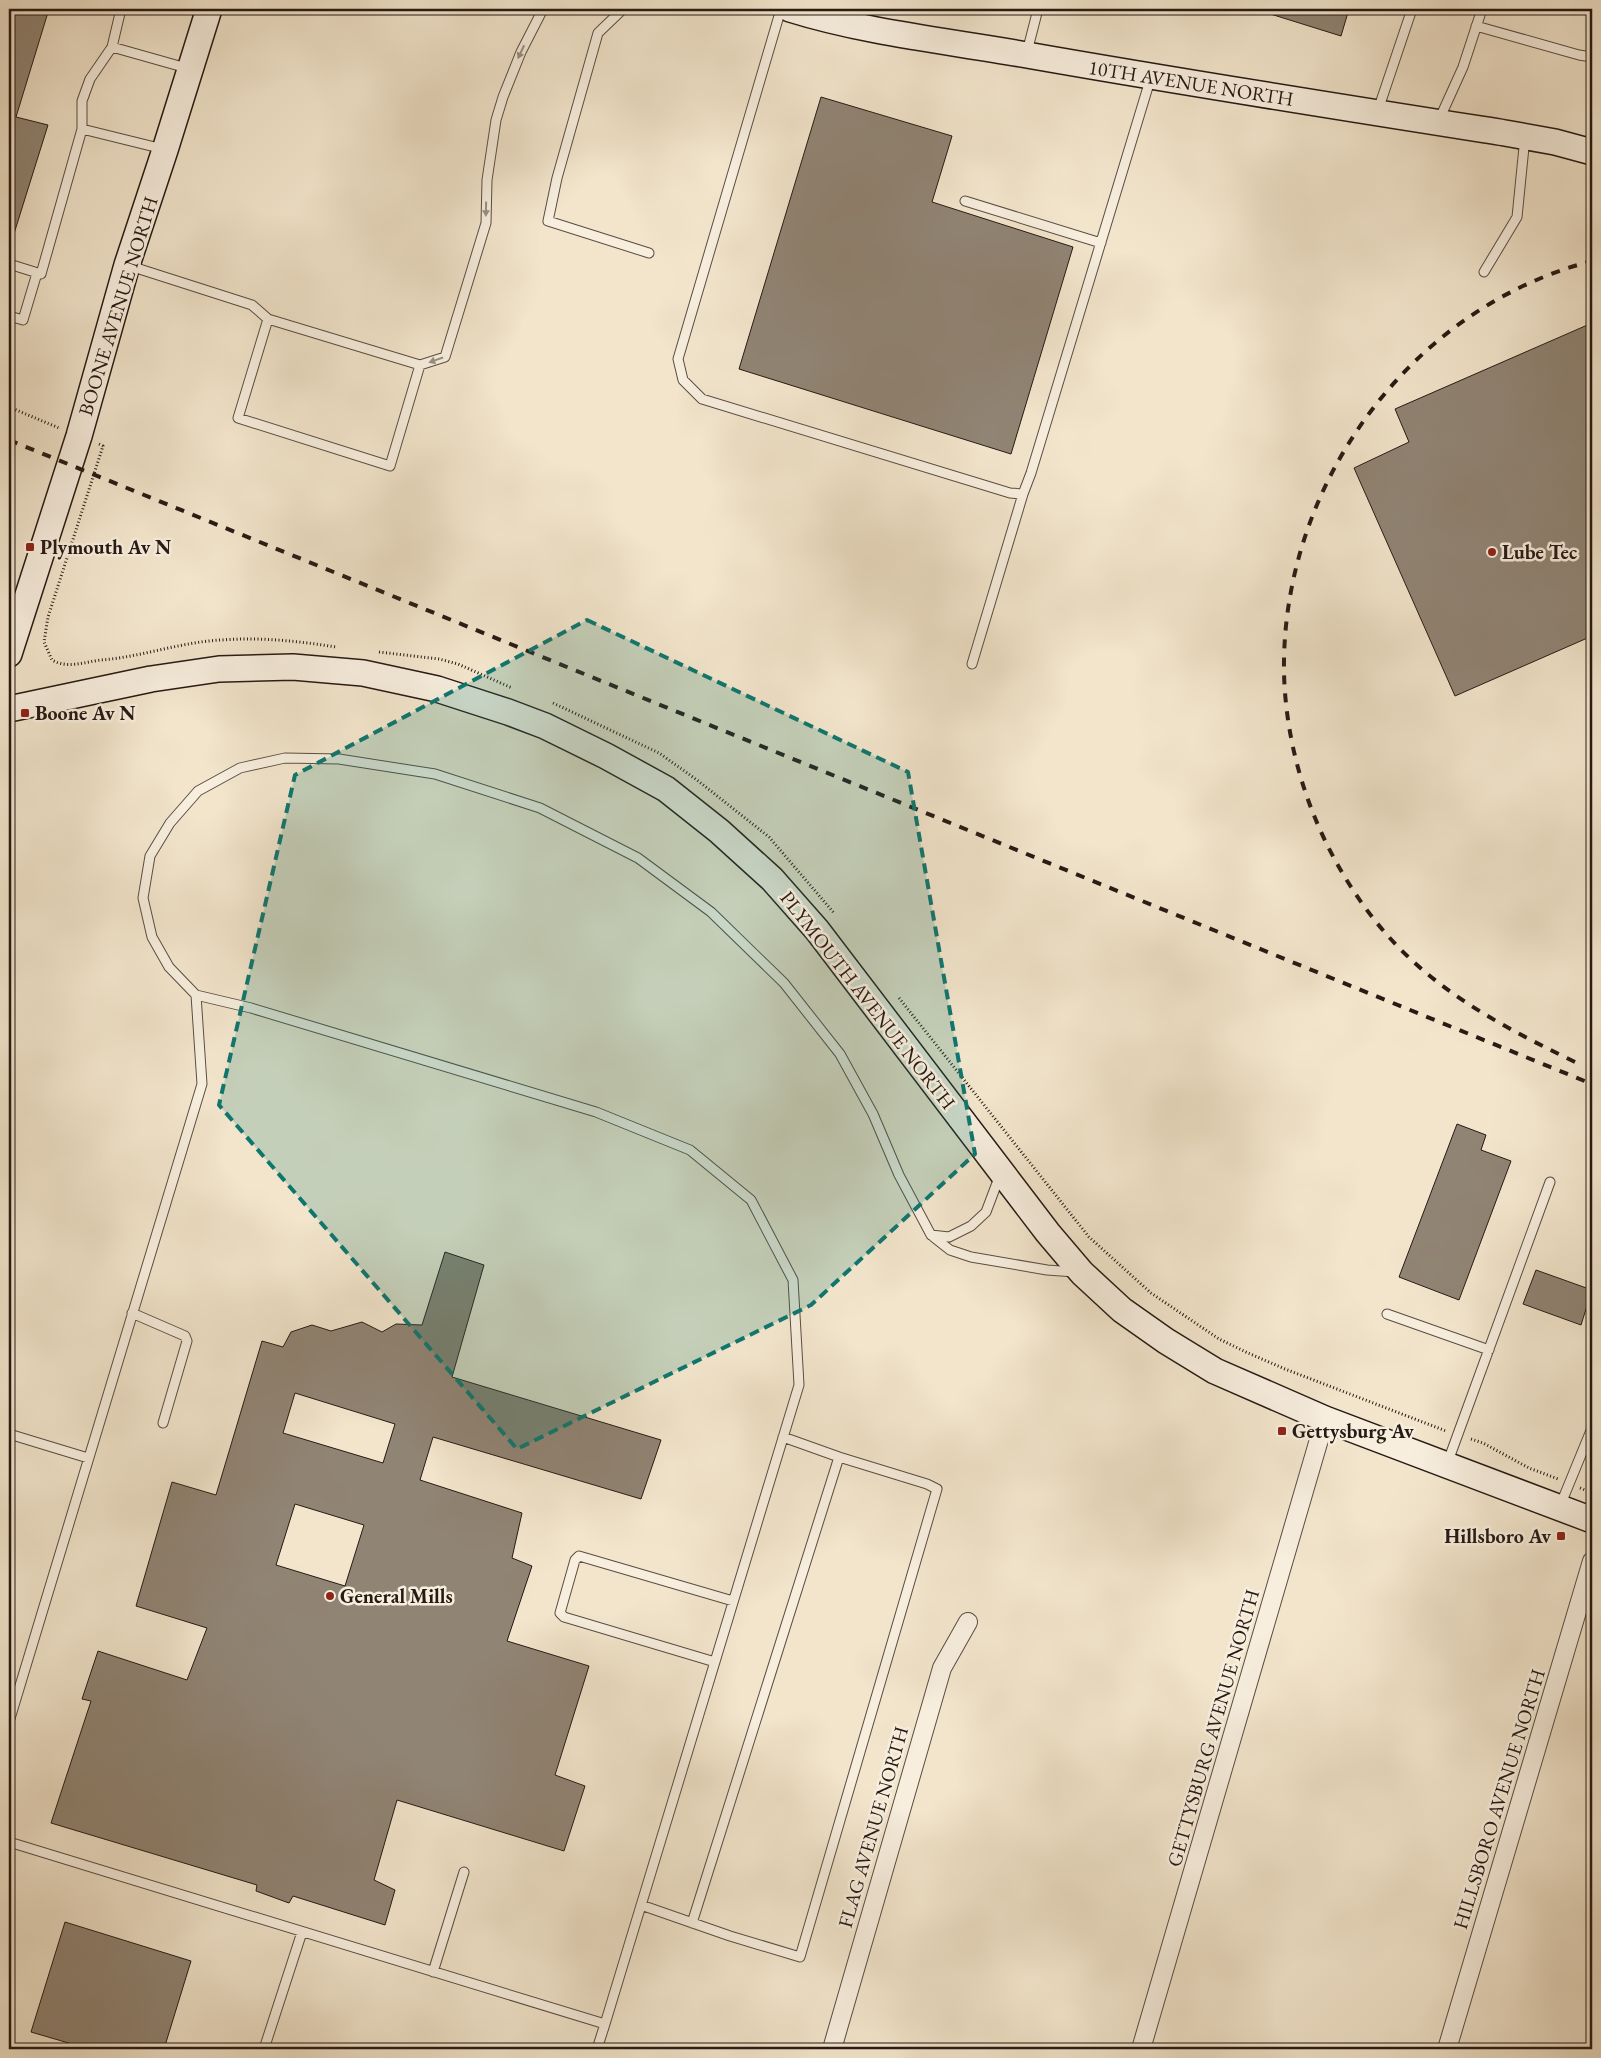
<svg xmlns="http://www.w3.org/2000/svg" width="1601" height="2058" font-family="'EB Garamond',serif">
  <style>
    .building { fill: #908474; stroke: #261a14; fill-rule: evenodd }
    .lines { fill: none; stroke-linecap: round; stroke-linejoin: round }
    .lane-casing { stroke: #594d42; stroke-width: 11 }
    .street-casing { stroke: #594d42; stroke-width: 20 }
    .secondary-casing { stroke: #261a14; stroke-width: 28 }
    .path { stroke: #261a14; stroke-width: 3; stroke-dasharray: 1 2.5; stroke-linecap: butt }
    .lane { stroke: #f7eede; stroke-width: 9 }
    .street { stroke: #f7eede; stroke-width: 18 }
    .secondary { stroke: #f7eede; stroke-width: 25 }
    .rail { stroke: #261a14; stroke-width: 4; stroke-dasharray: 9 9; stroke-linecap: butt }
    .oneway { fill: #998f83 }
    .marked { fill: #0f766e; fill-opacity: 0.2; stroke: #0f766e; stroke-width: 4; stroke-dasharray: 10 6; stroke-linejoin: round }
    .poi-dot { fill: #8f2418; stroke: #f7eede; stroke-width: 2 }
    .labels { text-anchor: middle; stroke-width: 5; stroke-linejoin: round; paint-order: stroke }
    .street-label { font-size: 20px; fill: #261a14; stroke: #f7eede }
    .poi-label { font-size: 20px; font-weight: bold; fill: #261a14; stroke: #f7eede; text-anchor: start }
  </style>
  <rect width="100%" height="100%" fill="#f2e5cc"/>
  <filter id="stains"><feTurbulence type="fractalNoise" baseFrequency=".004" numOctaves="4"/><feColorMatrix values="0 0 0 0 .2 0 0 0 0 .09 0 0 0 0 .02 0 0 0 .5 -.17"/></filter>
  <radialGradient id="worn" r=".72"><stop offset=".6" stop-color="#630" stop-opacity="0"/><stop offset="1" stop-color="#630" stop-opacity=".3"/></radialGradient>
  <path class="building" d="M9 9H49L16 117 48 125 12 240 9 239Z
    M1264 9H1349L1341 36 1264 12Z
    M821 97 952 136 932 202 1073 247 1011 454 739 369Z
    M1592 323V636L1455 696 1354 468 1409 442 1395 409Z
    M1457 1124 1486 1135 1481 1150 1511 1161 1459 1300 1399 1277Z
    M445 1252 484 1265 452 1377 661 1440 641 1499 433 1437 420 1480 522 1513 512 1558 532 1566 507 1641 589 1666 555 1775 585 1786 564 1851 397 1800 374 1880 395 1890 385 1925 293 1896 289 1903 256 1891 257 1885 51 1823 91 1701 82 1699 98 1651 187 1680 207 1628 136 1606 172 1482 216 1495 262 1341 283 1347 291 1332 312 1325 331 1331 362 1322 382 1332 396 1324 422 1325ZM295 1393 395 1424 383 1463 283 1433ZM295 1504 364 1525 345 1586 276 1565Z
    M1536 1270 1592 1290 1581 1325 1523 1304Z
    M65 1922 191 1961 164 2049H89L31 2032Z"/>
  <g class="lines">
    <defs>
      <path id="lane" d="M121 9 112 47 190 69
        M623 9 598 33 557 178 548 221 649 253
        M781 9 678 359 683 380 702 399 1010 493 1023 494 1031 473 1151 77
        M1476 26 1579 55 1592 57
        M1027 52 1038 9
        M1378 110 1412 9
        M1439 120 1463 67 1482 9
        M82 129V101L90 79 112 47
        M965 201 1101 243
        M9 264 41 274 82 129 163 149
        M130 266 252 305 268 319 420 365 445 357 486 223 487 180 496 120 503 97 521 52 543 9
        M1484 272 1517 217 1525 137
        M9 316 23 320 37 273
        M268 319 238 418 390 466 420 365
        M972 664 1023 494
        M931 1235 949 1237 971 1226 986 1212 1000 1175
        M132 1313 185 1336 187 1341 163 1423
        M1387 1314 1489 1350
        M9 1434 88 1458
        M783 1437 839 1457
        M1447 1464 1550 1182
        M1560 1506 1592 1428
        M715 1662 564 1617 560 1613 575 1560 579 1556 733 1601
        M9 1722 202 1084 196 995
        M9 1842 605 2024 799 1385 793 1280 751 1200 690 1150 596 1112 251 1008 196 995 169 967 152 937 143 898 150 856 170 823 198 791 240 768 285 758 339 759 435 774 540 808 638 858 711 912 784 983 840 1054 873 1114 899 1175 931 1235 950 1250 971 1257 1047 1270 1075 1272
        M641 1905 730 1936 800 1957 937 1489 927 1484 839 1457 692 1923
        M433 1972 464 1872
        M264 2049 302 1932
        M597 2049 605 2024"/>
      <path id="street" d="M832 2049 942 1668 968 1622
        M1141 2049 1325 1419
        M1447 2049 1592 1561"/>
      <path id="secondary" d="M790 9C867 33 948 41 1027 55 1186 83 1346 108 1505 133L1555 142 1592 152
        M9 654 79 436 127 265 165 150 209 9
        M9 709 151 679 219 669 293 667 363 673 437 689 508 712 545 726 606 756 666 789 719 831 772 879 817 930 1048 1233 1082 1273 1122 1310 1166 1341 1215 1371 1325 1419 1592 1520"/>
    </defs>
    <use href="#lane" class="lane-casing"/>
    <use href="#street" class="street-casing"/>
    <use href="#secondary" class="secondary-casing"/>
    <path class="path" d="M9 407 59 428
      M99 444 103 446 48 617 44 642 52 660C68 669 84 662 101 660 141 657 181 642 221 640 260 637 298 641 336 647
      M379 652 439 659 458 664 512 688
      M553 703 659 753 697 780 769 837 834 913
      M899 998 1089 1237 1151 1293 1219 1339 1248 1353 1285 1369 1446 1431
      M1471 1439 1483 1443 1529 1468 1558 1479
      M1580 1488 1592 1493"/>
    <use href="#lane" class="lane"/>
    <use href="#street" class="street"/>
    <use href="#secondary" class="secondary"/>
    <path class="rail" d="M9 440 1592 1084
      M1575 1062C1485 1018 1410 978 1353 890 1311 826 1286 750 1284 673 1281 485 1410 308 1592 261"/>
  </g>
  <defs><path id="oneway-solid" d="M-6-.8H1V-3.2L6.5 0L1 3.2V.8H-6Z" transform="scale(1.25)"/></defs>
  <g class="oneway">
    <use href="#oneway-solid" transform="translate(521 52) rotate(115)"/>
    <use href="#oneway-solid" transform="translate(486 209) rotate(91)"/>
    <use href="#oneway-solid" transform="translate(436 360) rotate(161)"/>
  </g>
  <path class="marked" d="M587 620 908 772 975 1154 811 1305 517 1449 219 1105 295 775Z"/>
  <g class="poi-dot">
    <rect x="25" y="542" width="10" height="10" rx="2.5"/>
    <circle cx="1492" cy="552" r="5"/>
    <rect x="20" y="708" width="10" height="10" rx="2.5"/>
    <rect x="1277" y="1426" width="10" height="10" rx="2.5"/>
    <rect x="1556" y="1531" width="10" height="10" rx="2.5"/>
    <circle cx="330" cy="1596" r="5"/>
  </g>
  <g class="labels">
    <g class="street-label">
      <text transform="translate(1191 83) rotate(9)" y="7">10TH AVENUE NORTH</text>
      <text transform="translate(118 306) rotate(-73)" y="7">BOONE AVENUE NORTH</text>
      <text transform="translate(868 1000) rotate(52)" y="7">PLYMOUTH AVENUE NORTH</text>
      <text transform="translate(1213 1728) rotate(-74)" y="7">GETTYSBURG AVENUE NORTH</text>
      <text transform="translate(1499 1799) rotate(-73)" y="7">HILLSBORO AVENUE NORTH</text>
      <text transform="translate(873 1827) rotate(-74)" y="7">FLAG AVENUE NORTH</text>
    </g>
    <g class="poi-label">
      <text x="40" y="554">Plymouth Av N</text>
      <text x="1502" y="559">Lube Tec</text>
      <text x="35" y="720">Boone Av N</text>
      <text x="1292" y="1438">Gettysburg Av</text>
      <text x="1551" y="1543" text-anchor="end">Hillsboro Av</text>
      <text x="340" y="1603">General Mills</text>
    </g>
  </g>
  <rect width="1601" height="2058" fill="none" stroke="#f2e5cc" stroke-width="30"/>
  <rect x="10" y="10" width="1581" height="2038" fill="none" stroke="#261a14" stroke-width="2.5"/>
  <rect x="15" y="15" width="1571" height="2028" fill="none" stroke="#261a14"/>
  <rect width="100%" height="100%" filter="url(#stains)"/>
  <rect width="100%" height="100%" fill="url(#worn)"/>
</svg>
